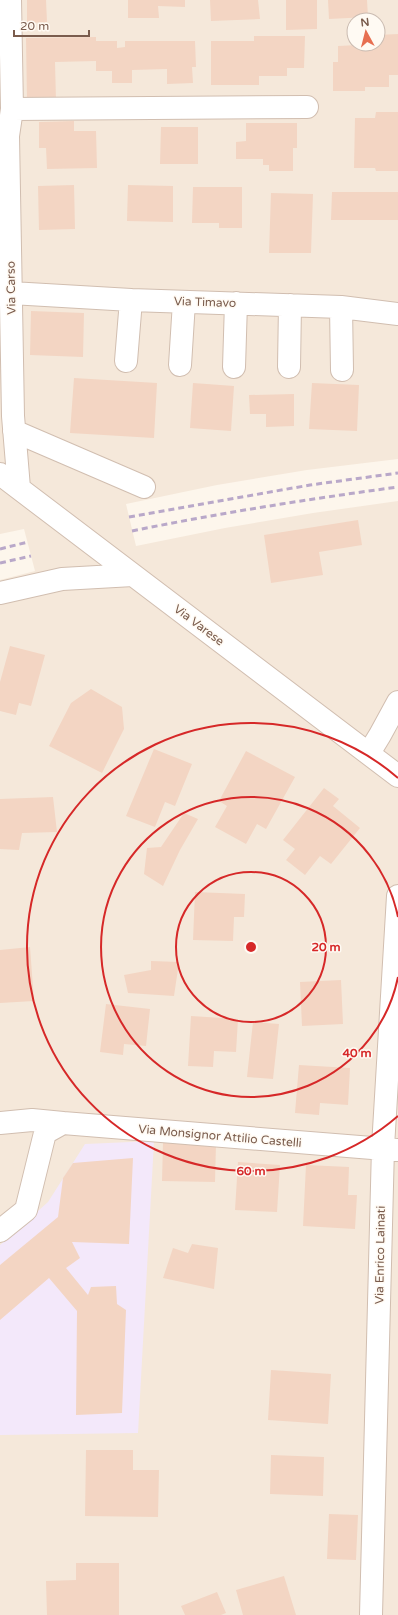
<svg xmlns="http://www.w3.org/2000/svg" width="398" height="1615" font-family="'Varela Round',sans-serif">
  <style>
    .residential { fill: #f5e8da; fill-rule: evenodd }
    .education { fill: #f3e8fa }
    .building { fill: #f3d5c3 }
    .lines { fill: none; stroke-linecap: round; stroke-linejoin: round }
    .minor-casing { stroke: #d1beb0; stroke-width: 24 }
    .minor { stroke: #fff; stroke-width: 22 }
    .rail { stroke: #b9a8c9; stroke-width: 3; stroke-dasharray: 6 4; stroke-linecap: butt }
    .ring { fill: none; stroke: #d62828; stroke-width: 2 }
    .labels { text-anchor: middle; stroke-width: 3; stroke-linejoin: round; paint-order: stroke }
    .street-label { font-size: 12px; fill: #7a5c4d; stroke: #fffaf3 }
    .centre { fill: #d62828; stroke: #fffaf3; stroke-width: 2 }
    .ring-label { font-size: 12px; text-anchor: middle; font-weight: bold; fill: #d62828; stroke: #fffaf3; stroke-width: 3; stroke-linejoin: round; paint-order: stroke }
  </style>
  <rect width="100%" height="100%" fill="#fdf6ec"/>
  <path class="residential" d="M0 0H398V459L307 470 217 485 126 504 136 546 225 528 313 513 398 501V1615H0V580L35 571 24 529 0 534ZM354 20H378V44H354Z"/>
  <path class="education" d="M154 1141 138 1433 0 1435V1245L48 1202 85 1144Z"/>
  <path class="building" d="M27 0H46L47 22 27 23Z
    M128 0H185V7L158 6 159 18H128Z
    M210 0H258L260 19 211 21Z
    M286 0H317V29L286 30Z
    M328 0H367L368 17 329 19Z
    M398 34V75H389V87H365V91H333V62H338V46L378 44V35Z
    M254 36H305L304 68H287V76H259V85H211V41H254Z
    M96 37V41H117V48L125 47V41H195L196 67H192L193 83 167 84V69L132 70V83H112V71H96V61L55 62 56 101H27L26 38Z
    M376 112H398V171H376L375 168H354L355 118H375Z
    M74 121V131H96L97 168 47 169 46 148H39V122Z
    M246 123H297V148H293V171H269V165H263V159H236V142L246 141Z
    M161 127H198V164H160Z
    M74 185 75 229 39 230 38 186Z
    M128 185 173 186V222L127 221Z
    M193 187H242V228H219V223H192Z
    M332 192H398V220H331Z
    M271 193 313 194 311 253H269Z
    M31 311 84 313 83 357 30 355Z
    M74 378 157 383 154 438 70 433Z
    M193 383 234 386 231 431 190 428Z
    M312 383 359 385 357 431 309 429Z
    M294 394V426L266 427V414H250L249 395Z
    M358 520 362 545 319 552 323 575 271 583 264 535Z
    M10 646 45 655 31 706 19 703 16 715 0 711V682Z
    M91 689 122 707 124 729 102 773 49 746 71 703Z
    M154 749 192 764 175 806 165 802 155 827 126 816Z
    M246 751 295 777 266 829 257 824 246 844 215 827 227 806 219 801Z
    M324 788 339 799 333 806 360 828 331 864 320 856 305 875 286 860 295 849 283 840Z
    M53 797 57 832 22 833 19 850 0 849V799Z
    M184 813 198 819 180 850 163 886 144 874 147 848 161 847Z
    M195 892 245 894 244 917H234L233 941 193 940Z
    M30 947 34 1001 0 1003V950Z
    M151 961 179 962 174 996 128 993 124 975 151 970Z
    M341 980 343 1024 302 1026 300 982Z
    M106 1004 150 1009 146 1046 124 1044 123 1055 100 1052Z
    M191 1016 238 1019 236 1052 214 1051 213 1067 188 1066Z
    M253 1022 279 1024 273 1079 247 1077Z
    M299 1065 350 1068 348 1105 320 1103 319 1115 295 1113Z
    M163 1143 216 1144 215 1182 162 1181Z
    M133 1158 129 1244 72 1242 80 1258 66 1268 88 1295 91 1287 116 1286 117 1304 126 1310 122 1413 76 1415 77 1311 49 1278 0 1320V1265L58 1217 63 1178 73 1163Z
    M238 1162 280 1165 277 1212 235 1210Z
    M306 1165 349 1167 348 1195H357L355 1229 303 1226Z
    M192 1244 218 1248 214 1289 163 1278 173 1248 188 1253Z
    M271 1370 331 1374 328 1424 268 1420Z
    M86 1450H133V1470H159L158 1517 85 1516Z
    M271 1455 324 1457 323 1496 270 1494Z
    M329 1514 358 1515 356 1560 327 1559Z
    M76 1563H119V1615H47L46 1581 76 1580Z
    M284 1576 296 1615H243L236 1590Z
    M217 1592 226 1613 221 1615H185L181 1606Z"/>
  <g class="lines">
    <defs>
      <path id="minor" d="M10 0 12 109 8 136 13 416 19 488
        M12 109 307 107
        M11 293 131 300 341 307 398 314
        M341 307 342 370
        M126 361 131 300
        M180 365 184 302
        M234 367 236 303
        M289 367 290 305
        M14 431 144 487
        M0 474 398 776
        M0 593 62 579 133 575
        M369 753 380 735 398 702
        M0 1123 32 1120 63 1123
        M0 1231 26 1210 45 1133 63 1123 397 1150
        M371 1615 383 1147 398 896"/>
    </defs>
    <use href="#minor" class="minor-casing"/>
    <use href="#minor" class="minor"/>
    <path class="rail" d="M129 517 310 485 398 473
      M132 531C220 513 309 499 398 487
      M0 549 28 542
      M0 563 31 556"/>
  </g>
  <g class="ring">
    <circle cx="251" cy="947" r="75"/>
    <path d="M398 977A150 150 0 1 1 398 917"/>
    <path d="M398 1116A224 224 0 1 1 398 778"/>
  </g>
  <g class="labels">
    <g class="street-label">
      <text transform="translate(11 288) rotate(-91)" y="4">Via Carso</text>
      <text transform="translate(205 302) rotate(2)" y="4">Via Timavo</text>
      <text transform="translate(199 625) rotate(37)" y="4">Via Varese</text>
      <text transform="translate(220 1136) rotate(5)" y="4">Via Monsignor Attilio Castelli</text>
      <text transform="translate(380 1255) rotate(-89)" y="4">Via Enrico Lainati</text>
    </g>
  </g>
  <circle cx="251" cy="947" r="6" class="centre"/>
  <g class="ring-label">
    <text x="326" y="951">20 m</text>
    <text x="357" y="1057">40 m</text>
    <text x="251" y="1175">60 m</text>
  </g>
  <g transform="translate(366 32) rotate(353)"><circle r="19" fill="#fffaf3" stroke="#cabbb1"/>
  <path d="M0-3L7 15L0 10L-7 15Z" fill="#e76f51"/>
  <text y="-6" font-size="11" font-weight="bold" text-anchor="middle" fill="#7a5c4d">N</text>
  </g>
  <path d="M14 30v6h75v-6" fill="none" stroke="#7a5c4d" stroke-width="2"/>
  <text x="20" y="30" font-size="12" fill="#7a5c4d" stroke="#fffaf3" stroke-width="3" paint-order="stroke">20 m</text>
</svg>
